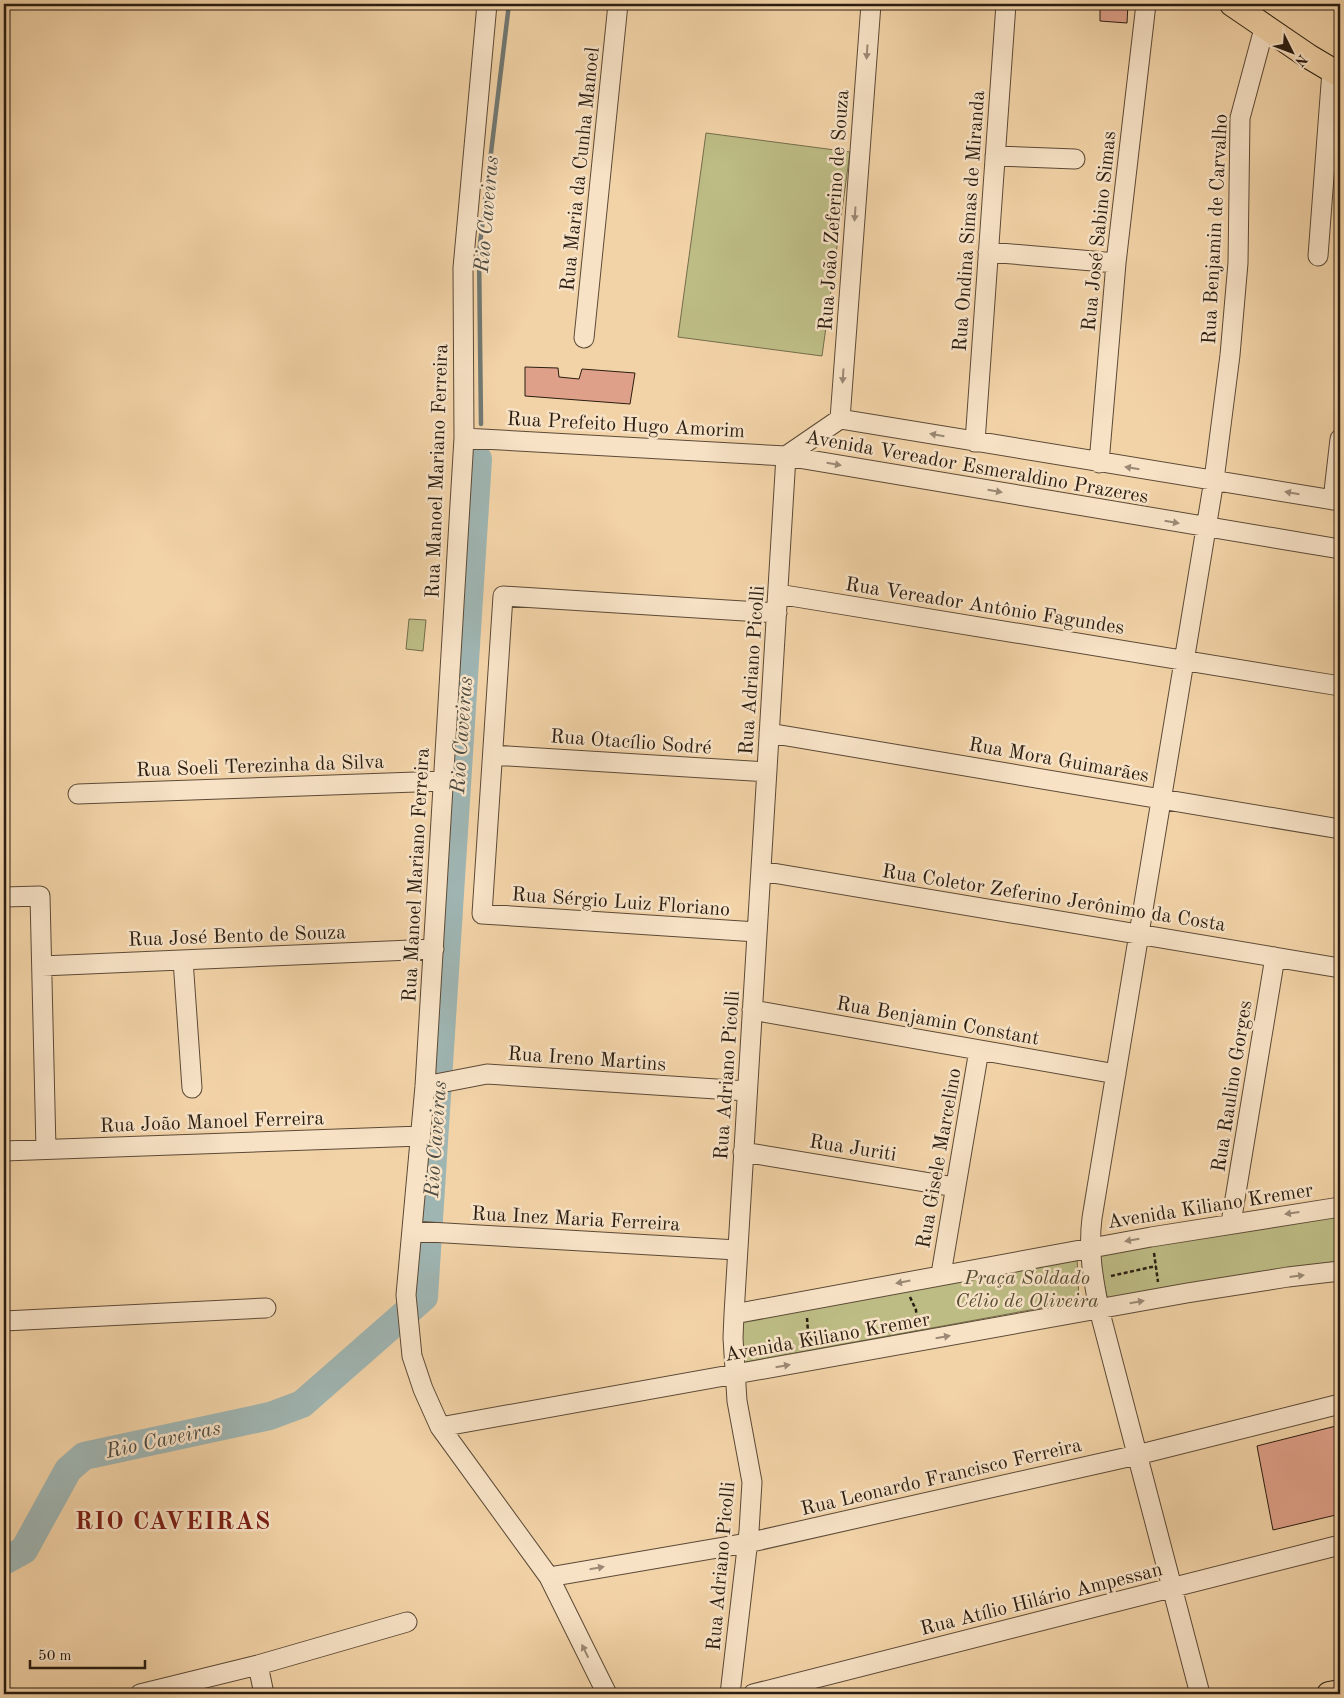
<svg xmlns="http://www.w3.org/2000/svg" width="1344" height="1698" font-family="'Old Standard TT',serif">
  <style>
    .green { fill: #bdbc85; stroke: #746c4b }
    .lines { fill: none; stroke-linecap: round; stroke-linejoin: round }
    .stream { stroke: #707872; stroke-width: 4.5 }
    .river { stroke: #9fb5b2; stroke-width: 28 }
    .building { fill: #dfa089; stroke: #2a1d11 }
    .minor-casing { stroke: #5c4a36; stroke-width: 21 }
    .major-casing { stroke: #2a1d11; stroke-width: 26 }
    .path { stroke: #2a1d11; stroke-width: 2.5; stroke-dasharray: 4 2.5; stroke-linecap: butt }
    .minor { stroke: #f7e2c6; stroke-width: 19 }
    .major { stroke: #f2d3a7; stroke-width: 24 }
    .oneway { fill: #9b8975 }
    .labels { text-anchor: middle; stroke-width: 5; stroke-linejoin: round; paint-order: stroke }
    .street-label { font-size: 20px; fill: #2a1d11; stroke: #f7e2c6 }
    .park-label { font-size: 20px; font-style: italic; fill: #564d34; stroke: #f7e2c6 }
    .water-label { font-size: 21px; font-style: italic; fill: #4d4b41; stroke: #f7e2c6 }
    .district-label { font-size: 25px; font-weight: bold; letter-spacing: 1px; fill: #7a1f14; stroke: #f7e2c6 }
  </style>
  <rect width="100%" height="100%" fill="#f2d3a7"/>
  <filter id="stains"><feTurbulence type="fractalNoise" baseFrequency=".004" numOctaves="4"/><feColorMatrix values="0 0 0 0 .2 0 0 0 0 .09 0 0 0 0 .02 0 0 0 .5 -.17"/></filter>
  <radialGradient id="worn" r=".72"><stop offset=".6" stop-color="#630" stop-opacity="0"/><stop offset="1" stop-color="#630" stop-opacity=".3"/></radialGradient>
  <path class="green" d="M706 133 850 152 822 356 678 337Z
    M409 619 426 620 423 651 406 649Z
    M1340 1215V1264L1108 1301 1098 1255Z
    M1077 1257 1079 1301 741 1363 743 1319Z"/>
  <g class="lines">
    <path class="stream" d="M481 424 479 252 509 4"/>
    <path class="river" d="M4 1561 24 1550 68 1470 84 1456 270 1416 302 1404 424 1297 478 459"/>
  </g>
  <path class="building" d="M1100 4H1128L1127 23 1100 21Z
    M525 367 558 368 559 377 579 379 582 369 635 373 630 404 525 396Z
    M1340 1425V1514L1273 1530 1257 1446Z"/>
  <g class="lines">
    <defs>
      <path id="minor" d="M487 4 463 268 464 438 425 1086 406 1295 412 1356 423 1389 440 1427 549 1577 607 1694
        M995 156 1075 159
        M988 252 1116 263
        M1318 256 1332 71
        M584 338 618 4
        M840 419 871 4
        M464 438 786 456 1340 549
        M975 442 1006 4
        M786 456 840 419 1340 501
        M1099 463 1116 263 1146 4
        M1333 500 1340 439
        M778 594 1340 686
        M769 733 1340 829
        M493 755 767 772
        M78 794 444 781
        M761 871 1340 968
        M4 897 40 896 46 1149
        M757 932 482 914 503 596 777 613
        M183 960 192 1088
        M42 966 434 949
        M752 1010 1116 1074
        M425 1086 487 1074 747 1091
        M4 1151 421 1136
        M743 1152 955 1187
        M1231 1223 1275 957
        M412 1231 737 1250
        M941 1274 979 1050
        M734 1314 1151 1237 1340 1207
        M4 1321 266 1308
        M440 1427 1187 1293 1288 1277 1340 1271
        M549 1577 747 1543 1137 1455 1340 1404
        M258 1665 264 1694
        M140 1694 258 1665 407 1622
        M730 1694 749 1531 752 1482 737 1401 733 1338 734 1314 786 456
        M753 1694 1340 1545
        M1200 1694 1099 1309C1093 1278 1088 1250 1092 1218L1214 480 1230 355 1238 263 1240 118 1265 25"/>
      <path id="major" d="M1232 4 1308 56 1340 75
        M1329 1694 1340 1692"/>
    </defs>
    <use href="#minor" class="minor-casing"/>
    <use href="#major" class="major-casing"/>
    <path class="path" d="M1154 1253 1158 1282
      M1111 1276 1156 1266
      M910 1297 916 1310 917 1325
      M807 1318 808 1332 813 1344"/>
    <use href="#minor" class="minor"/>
    <use href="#major" class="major"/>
  </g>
  <defs><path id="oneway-solid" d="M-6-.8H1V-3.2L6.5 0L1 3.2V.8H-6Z" transform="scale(1.25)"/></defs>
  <g class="oneway">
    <use href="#oneway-solid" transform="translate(867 52) rotate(94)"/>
    <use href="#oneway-solid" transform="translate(855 214) rotate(94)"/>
    <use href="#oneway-solid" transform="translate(843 376) rotate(94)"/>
    <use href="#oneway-solid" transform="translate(937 435) rotate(-170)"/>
    <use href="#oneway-solid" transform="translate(834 464) rotate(10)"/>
    <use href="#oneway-solid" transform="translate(1132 468) rotate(-171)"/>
    <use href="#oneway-solid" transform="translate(995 491) rotate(10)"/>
    <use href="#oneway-solid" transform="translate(1292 493) rotate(-170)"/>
    <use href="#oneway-solid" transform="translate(1172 522) rotate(10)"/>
    <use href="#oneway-solid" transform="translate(1292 1213) rotate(172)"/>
    <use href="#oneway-solid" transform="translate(1132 1240) rotate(170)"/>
    <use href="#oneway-solid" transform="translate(1297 1276) rotate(-7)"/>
    <use href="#oneway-solid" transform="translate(903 1282) rotate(169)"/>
    <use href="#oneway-solid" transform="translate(1137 1302) rotate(-10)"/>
    <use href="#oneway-solid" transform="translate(943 1337) rotate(-10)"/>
    <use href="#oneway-solid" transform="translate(783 1366) rotate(-10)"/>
    <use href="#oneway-solid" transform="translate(597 1568) rotate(-10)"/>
    <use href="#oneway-solid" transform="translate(585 1651) rotate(-116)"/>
  </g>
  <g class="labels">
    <g class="street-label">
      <text transform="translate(579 169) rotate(-84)" y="7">Rua Maria da Cunha Manoel</text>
      <text transform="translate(833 210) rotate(-86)" y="7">Rua João Zeferino de Souza</text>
      <text transform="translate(968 221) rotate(-86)" y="7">Rua Ondina Simas de Miranda</text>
      <text transform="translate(1214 229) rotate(-87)" y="7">Rua Benjamin de Carvalho</text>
      <text transform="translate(1098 231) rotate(-84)" y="7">Rua José Sabino Simas</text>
      <text transform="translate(626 424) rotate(3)" y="7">Rua Prefeito Hugo Amorim</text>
      <text transform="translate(977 466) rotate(10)" y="7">Avenida Vereador Esmeraldino Prazeres</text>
      <text transform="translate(436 471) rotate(-88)" y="7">Rua Manoel Mariano Ferreira</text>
      <text transform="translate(985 605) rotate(9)" y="7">Rua Vereador Antônio Fagundes</text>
      <text transform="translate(751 670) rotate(-86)" y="7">Rua Adriano Picolli</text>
      <text transform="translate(631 741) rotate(4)" y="7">Rua Otacílio Sodré</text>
      <text transform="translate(1059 759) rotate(10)" y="7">Rua Mora Guimarães</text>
      <text transform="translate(260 765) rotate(-2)" y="7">Rua Soeli Terezinha da Silva</text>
      <text transform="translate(415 875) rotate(-87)" y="7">Rua Manoel Mariano Ferreira</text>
      <text transform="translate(1054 897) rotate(9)" y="7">Rua Coletor Zeferino Jerônimo da Costa</text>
      <text transform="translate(621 901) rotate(4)" y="7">Rua Sérgio Luiz Floriano</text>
      <text transform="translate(237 935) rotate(-2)" y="7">Rua José Bento de Souza</text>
      <text transform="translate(938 1020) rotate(10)" y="7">Rua Benjamin Constant</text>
      <text transform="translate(587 1058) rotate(4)" y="7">Rua Ireno Martins</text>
      <text transform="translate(726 1075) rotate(-86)" y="7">Rua Adriano Picolli</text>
      <text transform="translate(1231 1086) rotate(-81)" y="7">Rua Raulino Gorges</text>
      <text transform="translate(212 1121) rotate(-2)" y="7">Rua João Manoel Ferreira</text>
      <text transform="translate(853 1147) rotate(9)" y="7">Rua Juriti</text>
      <text transform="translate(938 1158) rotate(-80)" y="7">Rua Gisele Marcelino</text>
      <text transform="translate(1210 1205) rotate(-9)" y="7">Avenida Kiliano Kremer</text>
      <text transform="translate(576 1218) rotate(3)" y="7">Rua Inez Maria Ferreira</text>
      <text transform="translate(827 1336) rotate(-10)" y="7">Avenida Kiliano Kremer</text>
      <text transform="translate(941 1476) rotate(-13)" y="7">Rua Leonardo Francisco Ferreira</text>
      <text transform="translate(720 1566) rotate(-85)" y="7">Rua Adriano Picolli</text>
      <text transform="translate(1041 1598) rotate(-14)" y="7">Rua Atílio Hilário Ampessan</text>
    </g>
    <g class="park-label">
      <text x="1027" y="1284">Praça Soldado<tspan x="1027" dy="23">Célio de Oliveira</tspan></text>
    </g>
    <g class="water-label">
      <text transform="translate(486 214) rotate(-85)" y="7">Rio Caveiras</text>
      <text transform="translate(461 735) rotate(-86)" y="7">Rio Caveiras</text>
      <text transform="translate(435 1139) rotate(-86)" y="7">Rio Caveiras</text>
      <text transform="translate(163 1439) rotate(-12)" y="7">Rio Caveiras</text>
    </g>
    <g class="district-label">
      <text x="173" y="1529">RIO CAVEIRAS</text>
    </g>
  </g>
  <rect width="1344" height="1698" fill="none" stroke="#f2d3a7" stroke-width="20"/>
  <rect x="5" y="5" width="1334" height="1688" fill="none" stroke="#2a1d11" stroke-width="2.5"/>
  <rect x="10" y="10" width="1324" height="1678" fill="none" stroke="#2a1d11"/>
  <g transform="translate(1292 52) rotate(132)" stroke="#f7e2c6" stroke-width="4" paint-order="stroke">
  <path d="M0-4L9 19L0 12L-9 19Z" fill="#2a1d11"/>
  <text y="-8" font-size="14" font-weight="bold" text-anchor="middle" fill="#2a1d11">N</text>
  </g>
  <path d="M30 1660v8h115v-8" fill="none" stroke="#2a1d11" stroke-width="2.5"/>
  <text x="38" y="1660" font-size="15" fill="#2a1d11" stroke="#f7e2c6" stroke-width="4" paint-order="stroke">50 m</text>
  <rect width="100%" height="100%" filter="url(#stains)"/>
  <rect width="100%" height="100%" fill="url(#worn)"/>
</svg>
